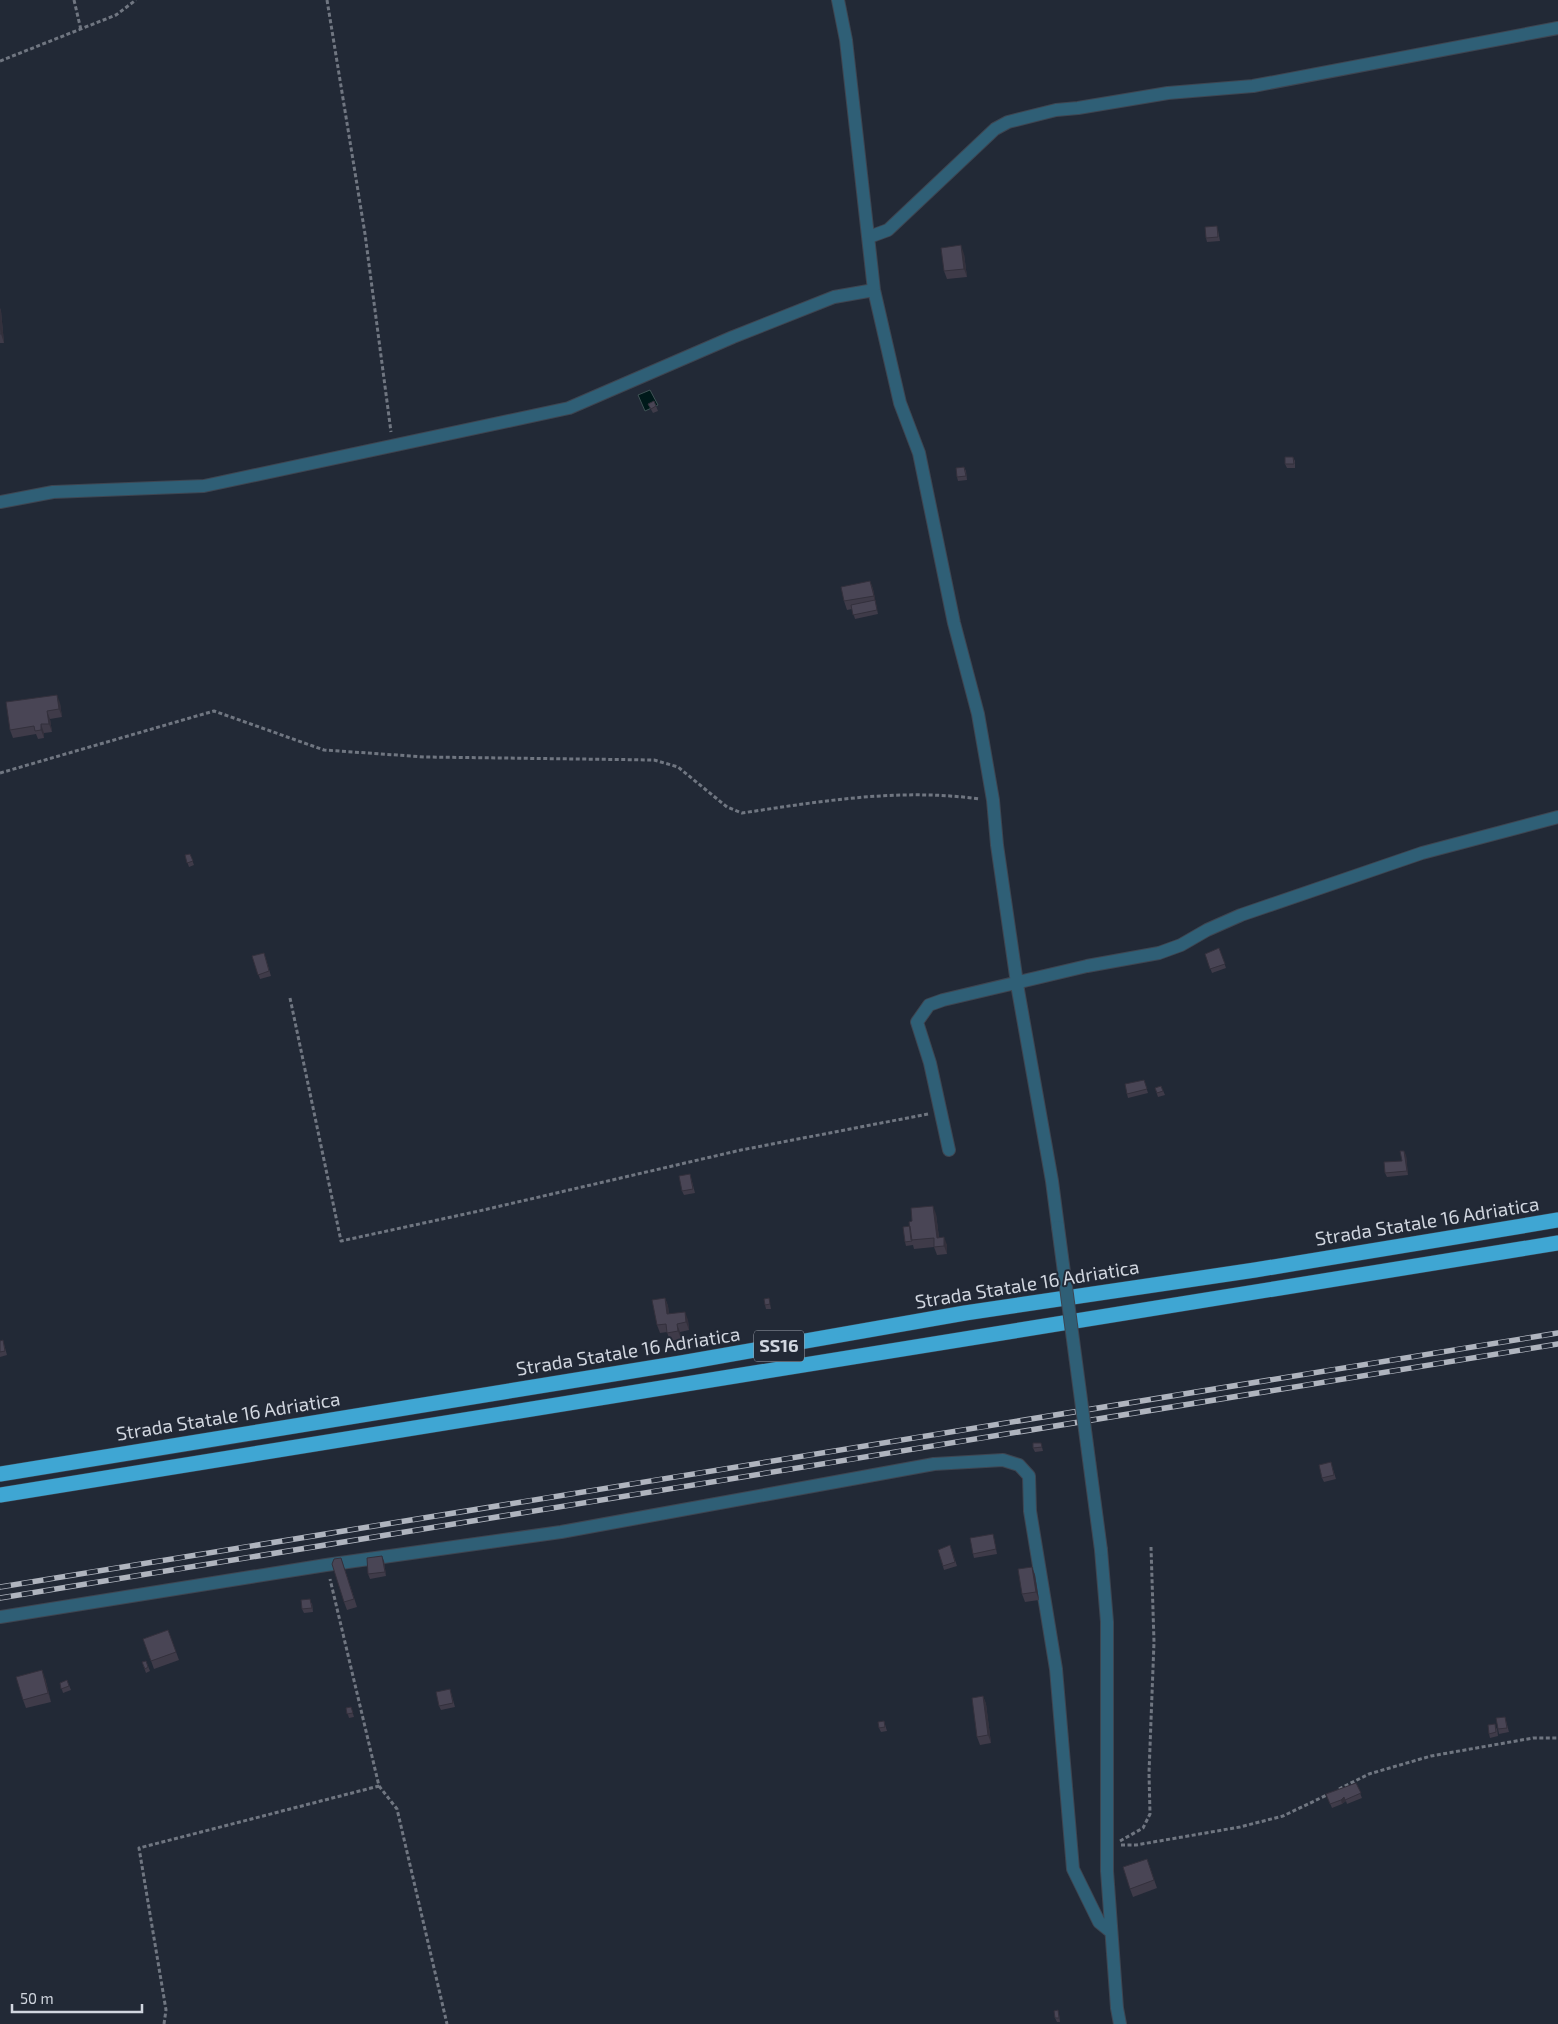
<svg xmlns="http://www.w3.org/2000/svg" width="1558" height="2024" font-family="'Exo 2',sans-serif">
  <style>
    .water { fill: #00191a; stroke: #3f5255 }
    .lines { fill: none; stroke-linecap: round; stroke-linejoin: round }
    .minor-casing { stroke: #3e4551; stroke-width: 14 }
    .highway-casing { stroke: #3e4551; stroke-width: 16 }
    .path { stroke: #707681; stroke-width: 3; stroke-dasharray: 4 2.5; stroke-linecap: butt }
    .minor { stroke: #2f5f76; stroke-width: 12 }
    .highway { stroke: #3fa6d3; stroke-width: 15 }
    .rail-casing { stroke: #afb4be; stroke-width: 5.5 }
    .rail { stroke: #222936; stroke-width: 4; stroke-dasharray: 11; stroke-linecap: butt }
    .minor-bridge-casing { stroke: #3e4551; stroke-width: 14; stroke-linecap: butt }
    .minor-bridge { stroke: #2f5f76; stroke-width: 12 }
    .wall { fill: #3f3b49 }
    .shaded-wall { fill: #33303c }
    .building { fill: #494555; stroke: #33303c }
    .labels { text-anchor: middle; stroke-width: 4; stroke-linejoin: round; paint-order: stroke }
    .shield { fill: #222936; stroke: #9ca2ac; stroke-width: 1 }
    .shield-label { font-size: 18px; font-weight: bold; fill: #d1d6df }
    .street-label { font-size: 19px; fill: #d1d6df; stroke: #222936 }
  </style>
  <rect width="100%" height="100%" fill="#222936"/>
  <path class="water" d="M650 390 658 405 645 411 638 395Z"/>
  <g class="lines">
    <defs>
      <path id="minor" d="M838 0 846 40 874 290 900 403 919 453 954 623 978 714 993 800 997 845 1018 990 1052 1181 1058 1227
        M869 237 888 230 995 129 1008 122 1056 110 1078 108 1168 93 1253 86 1558 28
        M0 502 53 492 204 486 569 408 733 337 834 297 874 290
        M949 1150 930 1063 917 1022 929 1005 943 1000 1087 966 1159 953 1181 945 1207 930 1241 915 1422 853 1558 817
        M1101 1550 1107 1622V1871L1117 2008 1120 2024
        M0 1617 326 1565 561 1532 934 1464 1003 1460 1019 1465 1029 1476 1030 1511 1056 1669 1073 1869 1099 1922 1110 1931"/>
      <path id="highway" d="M0 1474 681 1363 965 1313 1255 1270 1558 1220
        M0 1495 1558 1243"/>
    </defs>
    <use href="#minor" class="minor-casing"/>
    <use href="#highway" class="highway-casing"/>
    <path class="path" d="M74 0 81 30
      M327 0 365 234 391 432
      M0 61 116 15 136 0
      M0 773 214 711 324 750 425 757 654 760 678 767 727 807 742 813C823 801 898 788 980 799
      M290 998 341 1241 479 1211 741 1150 928 1114
      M379 1786 397 1809 447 2024
      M1339 1789 1369 1774 1431 1756 1533 1738H1558
      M1120 1841 1143 1828 1150 1814 1149 1773 1154 1642 1151 1547
      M1121 1845H1136L1240 1827 1283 1816 1329 1794
      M164 2024 166 2010 139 1848 379 1786 330 1579"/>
    <use href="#minor" class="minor"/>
    <use href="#highway" class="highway"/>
    <defs>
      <path id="rail" d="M0 1587 1558 1333
        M0 1598 1558 1344"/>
    </defs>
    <use href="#rail" class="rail-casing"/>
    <use href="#rail" class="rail"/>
    <defs>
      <path id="minor-bridge" d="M1058 1227 1101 1550"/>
    </defs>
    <use href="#minor-bridge" class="minor-bridge-casing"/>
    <use href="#minor-bridge" class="minor-bridge"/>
  </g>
  <path class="wall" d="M1218 230 1220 241 1207 242 1206 238Z
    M964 254 967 277 947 279 944 271Z
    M0 308 1 311 4 343H0Z
    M648 404 656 406 658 411 653 413Z
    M1293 457 1295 461V468H1287L1285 464Z
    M964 467 966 471 967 480 958 481 957 477Z
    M870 581 873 589 878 614 855 619 852 609 847 610 844 601Z
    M60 703 62 717 50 719 52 732 44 733V738L38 739 36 734 13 738 10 730Z
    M190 854 194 865 189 867 185 855Z
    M1219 948 1226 968 1212 973 1205 954Z
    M264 953 271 976 260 979 252 956Z
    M1144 1080 1148 1093 1128 1098 1127 1094Z
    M1161 1086 1165 1095 1158 1097 1155 1088Z
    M1406 1155 1408 1175 1387 1177 1385 1173 1402 1161Z
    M690 1174 695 1193 684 1195 682 1191Z
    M936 1214 939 1237 947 1245V1254L937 1255 934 1247 914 1249 913 1245 906 1246 905 1242 910 1226 912 1221Z
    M665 1298 668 1306 669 1314 688 1320 689 1330 680 1332 681 1339 670 1341 667 1332 660 1333 657 1325Z
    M769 1298 771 1309H766L765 1305Z
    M0 1341 4 1344 7 1355 0 1357Z
    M1042 1447 1043 1451 1035 1452 1033 1448Z
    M1332 1466 1336 1479 1324 1482 1322 1478Z
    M994 1538 997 1554 974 1558 973 1554Z
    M950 1545 957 1566 944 1570 938 1550Z
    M341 1558 357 1607 347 1610 344 1602Z
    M384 1561 386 1576 370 1579 368 1574Z
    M1032 1567 1035 1575 1039 1600 1025 1602 1022 1594Z
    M312 1603 313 1612 304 1613 302 1609Z
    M168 1630 179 1660 154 1669 143 1639Z
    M146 1661 150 1671 146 1673 142 1662Z
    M45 1678 51 1702 26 1708 23 1700Z
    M67 1680 71 1690 63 1693 60 1683Z
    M450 1689 455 1707 441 1710 439 1706Z
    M983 1696 986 1704 991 1743 980 1745 977 1737Z
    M351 1707 354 1717 349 1718 346 1708Z
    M1505 1717 1509 1732 1499 1734 1498 1729Z
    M884 1721 887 1731 881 1732 879 1728Z
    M1497 1728 1498 1736 1490 1738 1489 1734Z
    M1356 1783 1362 1798 1347 1804 1346 1801 1342 1804 1332 1808 1326 1794Z
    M1147 1859 1157 1888 1133 1897 1130 1889Z
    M1059 2014 1060 2022H1057L1055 2018Z"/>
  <path class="shaded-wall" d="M961 245 964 254 967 277 964 269Z
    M0 308 1 311 4 343 1 334 0 322Z
    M870 581 873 589 878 614 877 610Z
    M57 695 60 703 62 717 59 709Z
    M47 711 50 719 52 732 49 724Z
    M41 724 44 733V738L41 730Z
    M1404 1151 1406 1155 1408 1175 1407 1171Z
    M933 1206 936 1214 940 1246 937 1238Z
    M944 1237 947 1245V1254L944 1246Z
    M665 1298 668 1306 670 1322 667 1314Z
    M685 1312 688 1320 689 1330 686 1322Z
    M677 1324 680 1332 681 1339 678 1331Z
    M382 1556 384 1561 386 1576 385 1572Z
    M1032 1567 1035 1575 1039 1600 1036 1592Z
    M42 1670 45 1678 51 1702 48 1693Z
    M983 1696 986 1704 991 1743 988 1735Z
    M1344 1797 1346 1801 1342 1804 1341 1800Z"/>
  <path class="building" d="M1217 226 1218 237 1206 238 1205 227Z
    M961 245 964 269 944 271 941 248Z
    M0 322 1 334H0Z
    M654 401 656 406 651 409 648 404Z
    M1285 457H1293L1294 464H1285Z
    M964 467 966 476 957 477 956 468Z
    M870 581 874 596 844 601 841 587Z
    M875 600 877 610 853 615 851 605Z
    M57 695 59 709 47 711 49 724H41V730L35 731 34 726 10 730 6 702Z
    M190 854 193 861 187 863 185 855Z
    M1219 948 1225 964 1210 969 1205 954Z
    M264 953 269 971 258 975 252 956Z
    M1144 1080 1147 1089 1127 1094 1125 1084Z
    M1161 1086 1163 1091 1157 1093 1155 1088Z
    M1400 1151H1404L1407 1171 1385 1173 1384 1162 1402 1161Z
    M690 1174 693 1189 682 1191 679 1176Z
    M933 1206 937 1238 944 1237V1246L934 1247V1238L911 1240 909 1222 912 1221 911 1208Z
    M910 1226 912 1241 905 1242 903 1227Z
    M665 1298 667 1314 685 1312 686 1322 677 1324 678 1331 667 1333 666 1324 657 1325 652 1300Z
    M769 1298 770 1304 765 1305 764 1299Z
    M3 1340 5 1351 0 1352V1341Z
    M1033 1443H1041L1042 1447 1033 1448Z
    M1331 1462 1334 1475 1322 1478 1319 1465Z
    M993 1534 996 1549 973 1554 970 1538Z
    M950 1545 955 1562 943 1566 938 1550Z
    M382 1556 385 1572 368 1574 367 1558Z
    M341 1558 354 1599 344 1602 332 1564 334 1559Z
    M1032 1567 1036 1592 1022 1594 1018 1569Z
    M310 1599 312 1608 302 1609 301 1600Z
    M168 1630 176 1652 151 1661 143 1639Z
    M146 1661 148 1667 145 1669 142 1662Z
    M42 1670 48 1693 23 1700 16 1677Z
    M67 1680 69 1686 61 1689 60 1683Z
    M450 1689 453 1703 439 1706 436 1692Z
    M983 1696 988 1735 977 1737 972 1698Z
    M351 1707 353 1713 347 1714 346 1708Z
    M1505 1717 1507 1728 1498 1729 1496 1718Z
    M884 1721 885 1727 879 1728 878 1722Z
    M1495 1724 1496 1732 1489 1734 1488 1725Z
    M1356 1783 1361 1793 1345 1800 1344 1797 1341 1800 1330 1804 1326 1794Z
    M1147 1859 1154 1880 1130 1889 1123 1867Z
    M1058 2010 1059 2018H1055L1054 2011Z"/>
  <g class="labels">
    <rect class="shield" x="754" y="1330.5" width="50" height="31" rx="4"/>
    <g class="shield-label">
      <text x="779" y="1352">SS16</text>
    </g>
    <g class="street-label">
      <text transform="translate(1427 1221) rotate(-9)" y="7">Strada Statale 16 Adriatica</text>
      <text transform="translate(1027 1284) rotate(-9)" y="7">Strada Statale 16 Adriatica</text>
      <text transform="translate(628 1351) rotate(-9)" y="7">Strada Statale 16 Adriatica</text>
      <text transform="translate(228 1416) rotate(-9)" y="7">Strada Statale 16 Adriatica</text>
    </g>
  </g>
  <path d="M12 2004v8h130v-8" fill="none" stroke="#d1d6df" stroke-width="2.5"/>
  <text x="20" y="2004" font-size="15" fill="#d1d6df" stroke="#222936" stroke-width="4" paint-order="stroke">50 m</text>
</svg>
